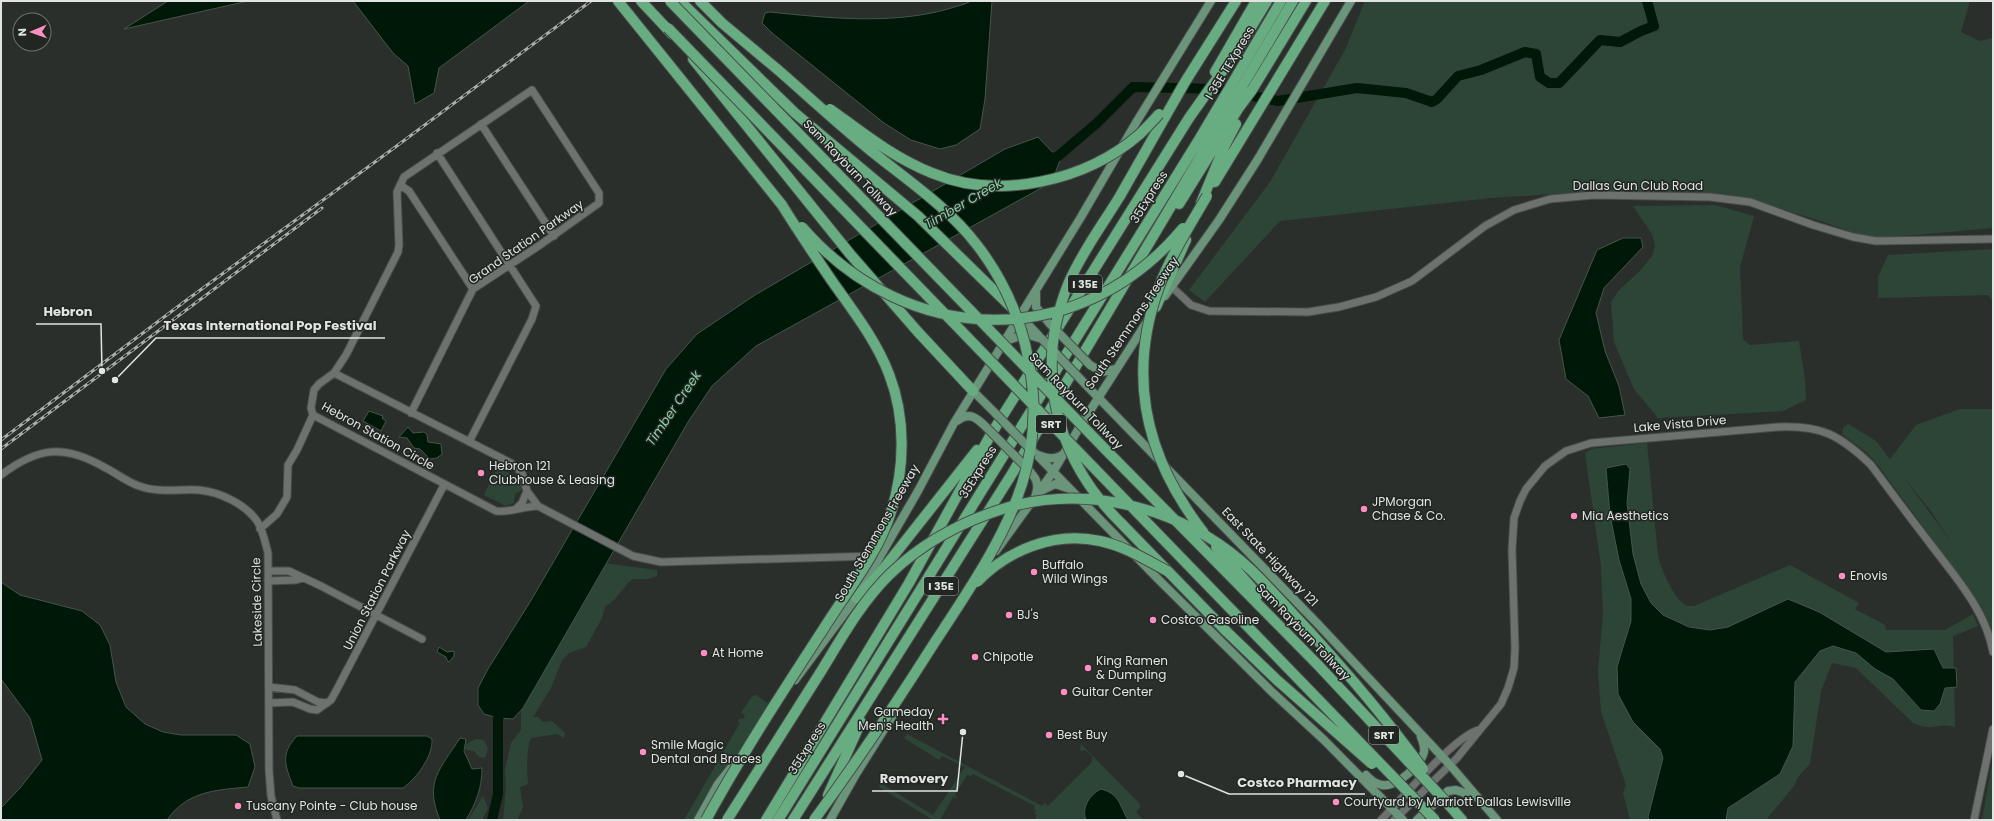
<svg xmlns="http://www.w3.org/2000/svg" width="1994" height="821" font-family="Poppins,sans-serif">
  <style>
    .green { fill: #2d4536; fill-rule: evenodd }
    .water { fill: #001808; stroke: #445549 }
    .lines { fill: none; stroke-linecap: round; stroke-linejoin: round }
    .river { stroke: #001808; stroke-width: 10 }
    .minor-casing { stroke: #494c4a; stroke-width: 9 }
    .major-casing { stroke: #494c4a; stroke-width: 10 }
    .highway-casing { stroke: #494c4a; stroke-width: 12 }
    .minor { stroke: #6d726f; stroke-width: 7 }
    .major { stroke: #6a957a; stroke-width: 8 }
    .highway { stroke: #68ad82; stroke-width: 10 }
    .rail-casing { stroke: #abaeac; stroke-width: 3 }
    .rail { stroke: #212622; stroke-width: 1.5; stroke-dasharray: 4.5; stroke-linecap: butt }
    .major-bridge-casing { stroke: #494c4a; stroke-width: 10; stroke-linecap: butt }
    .highway-bridge-casing { stroke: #494c4a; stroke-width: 12; stroke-linecap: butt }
    .major-bridge { stroke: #6a957a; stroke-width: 8 }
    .highway-bridge { stroke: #68ad82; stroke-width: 10 }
    .poi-dot { fill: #fd8ec0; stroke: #212622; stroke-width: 1.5 }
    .labels { text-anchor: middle; stroke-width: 3; stroke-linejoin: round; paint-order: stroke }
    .shield { fill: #212622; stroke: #a7aba8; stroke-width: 1 }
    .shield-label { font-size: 11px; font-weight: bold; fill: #e1e4e2 }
    .street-label { font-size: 12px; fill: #e1e4e2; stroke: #212622 }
    .poi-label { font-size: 12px; fill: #e1e4e2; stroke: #212622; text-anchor: start }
    .water-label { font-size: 13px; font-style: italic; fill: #8dd0a5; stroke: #212622 }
    .leader { fill: none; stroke: #e1e4e2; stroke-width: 1.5 }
    .callout-dot { fill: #e1e4e2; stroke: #212622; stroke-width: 1.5 }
    .callout-label { font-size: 13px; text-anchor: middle; font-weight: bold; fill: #e1e4e2; stroke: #212622; stroke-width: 3; stroke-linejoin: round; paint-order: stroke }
  </style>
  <rect width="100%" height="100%" fill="#2b2f2c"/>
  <path class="green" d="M1365 1H1970L1961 32 1980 41 1993 38V228L1882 238 1854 233 1821 221 1748 199 1701 193 1600 191 1491 198 1280 221 1205 302 1189 290 1270 182 1345 50Z
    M1715 205 1754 216 1740 267 1743 339 1750 345 1799 341 1805 380 1806 400 1783 411 1658 418 1634 389 1614 342 1611 302 1619 290 1640 271 1652 256 1655 246 1652 234 1633 206Z
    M1993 249V316V301L1988 295 1878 298V277L1888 255Z
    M1960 409H1993V631L1979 603 1878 465 1866 452 1842 434 1843 428 1848 424 1876 441 1890 459 1916 425ZM1902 475 1930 510 1952 543Z
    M1647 443 1658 556C1661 569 1673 596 1684 604 1687 606 1690 606 1694 606L1790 565 1859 603 1855 609 1885 625 1886 630H1945L1973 614 1978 626 1953 636 1955 727C1937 722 1933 732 1913 723L1856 668 1832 663 1821 691 1810 764 1798 777 1794 786 1766 820H1630L1623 793 1626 785 1601 712 1598 671 1603 613 1601 566 1585 453 1591 449Z
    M498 467 520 479 522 490 515 494 514 503 506 506 484 495 489 484 491 485 494 479 492 478Z
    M603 563 657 570V576L648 579H633L628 583 615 599 605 607 602 618 586 647 569 653 562 660 551 688 533 717H538L543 722 552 721 565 733 564 738 557 734 531 738C526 749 527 772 528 784L520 787 523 807 517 820H503L506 786 505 770 511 743 521 730V713L525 697Z
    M756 695 769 704 768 712 718 783 695 820H684L740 723 738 721 740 718 743 719 745 715 741 713 752 696Z
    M907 734 1042 806 1045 803 1048 806 1092 762V756L1085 750 1080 751 1081 744 1140 804V808L1136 812 1143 820H1034L1037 815 1034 813 1036 812 1035 809 1033 810 1035 806 973 774 971 776 967 775 955 795 958 799 953 797 940 820H933L879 787 881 778 883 779 882 784 933 815 965 767 942 756 939 760 904 738Z
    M476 739 484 740 488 749 485 758 479 757 474 751 467 750 465 748 466 744Z
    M1993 757V820H1982Z
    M483 796 488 808 482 820H468Z"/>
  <path class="water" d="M168 1H248L124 29Z
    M353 1H529L439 68 434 93 415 104 408 66 393 53Z
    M971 1H992L985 99 980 129 956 145 940 149 911 140 884 123 772 33 762 23 765 13 770 12C828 18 891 25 948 9 956 6 965 5 971 1Z
    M1038 137 1060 160 1052 182 756 346 712 386 688 422 523 708 513 719 498 718 484 714 478 705V688L488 669 530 602 666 369 697 334 755 295 1005 149Z
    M1623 238H1641L1643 247 1604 288 1596 313 1605 351 1619 386 1625 415 1599 418 1588 396 1566 379 1559 340 1597 250Z
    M369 411 383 416 382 418 386 421 381 431 363 421Z
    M408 427 413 433 424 432 427 434 428 442 441 444 442 454 437 458 430 459 420 449 414 448 407 438 399 437Z
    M1626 464 1630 469 1627 503 1633 554 1641 584 1651 603 1663 615 1689 627 1710 630 1728 627 1788 599 1819 612 1886 652 1934 649 1943 668H1956L1957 687 1945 688 1940 704 1934 711 1921 710 1893 679 1875 669 1856 653 1833 646 1820 651 1795 682 1793 746 1780 774 1728 808 1726 820H1649L1648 817 1663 758 1660 749 1633 722 1618 694 1617 667 1631 621V599L1619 560 1610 515 1606 468Z
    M1 582 20 595 82 611 100 625 110 645 116 682 126 707 145 724 163 732 181 735H236L250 744 255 767 248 787C216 790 187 791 167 820H1V808L20 788 42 760 30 718 1 679Z
    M439 647 447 652 454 651V656L449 662 447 660 446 657 437 652Z
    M297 736H427L432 739C433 756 417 778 403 788H299L293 786C285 765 280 754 297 736Z
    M460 738 466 739 464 751 472 769 482 768C482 788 476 803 466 820H440C424 782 440 769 460 738Z
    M1101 789C1120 794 1119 805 1128 820H1086C1081 808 1090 794 1101 789Z"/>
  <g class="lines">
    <path class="river" d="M1043 159 1057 157 1097 123 1133 87 1218 89 1278 101 1357 88 1406 93 1432 102 1437 99 1458 76 1481 70 1525 52 1536 54 1540 77 1549 83H1559L1600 40 1620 42 1641 31 1654 26 1647 1
      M492 820 498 794V718L504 706"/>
    <defs>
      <path id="minor" d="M481 124 554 236
        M437 153 536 306 532 319 469 442
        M400 185 409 191 473 289
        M1171 286 1191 305 1209 311 1308 312 1339 307 1376 297 1412 281 1485 226 1514 210 1550 199 1594 195 1710 197 1750 202 1813 225 1853 237 1876 241 1993 239
        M334 373 511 463 522 473 527 491 538 506
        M411 413 473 289 540 245 599 203V193L532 90 404 177 397 192 399 245 398 252 346 355 334 373 319 384 314 390 311 408 313 415 496 511C511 513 523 506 538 506L633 556 661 562 874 556
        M1 475C38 447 64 444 104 467 116 473 127 482 139 486 158 493 179 489 199 490 220 492 245 504 257 521 263 530 265 542 268 553L269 770 271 796 277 820
        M516 509 522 503 527 491
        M260 529 277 514 287 497 288 465 297 450 313 415
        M268 571H289L321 586 422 639
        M268 581 296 580 303 578
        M269 687 295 690 318 702 327 703
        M269 703 293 702 310 709 317 710 331 700 336 691 444 485
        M1381 820C1402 799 1453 738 1478 730
        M1394 820 1457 758 1501 704 1508 688 1514 668 1515 648 1512 550 1514 518 1520 501 1526 489 1545 466 1566 451 1591 443 1778 427C1821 425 1840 435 1871 465 1891 492 1911 519 1932 546 1956 578 1986 611 1993 652
        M1974 820 1993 729"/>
      <path id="major" d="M1036 293V307L1050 324
        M1165 296 1219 220 1258 159 1351 1
        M1020 316 1039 336
        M1005 341 1026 334 1042 339
        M1090 365 1102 372 1116 369
        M1089 388 1317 623 1450 765 1497 820
        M973 391 996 414
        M957 421C969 411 977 418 986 427
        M1034 452 1158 579 1272 692 1324 740 1403 820
        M1038 455C1048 459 1055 460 1064 454
        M1025 466C1034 476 1040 481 1036 494
        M1041 491 1055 484 1067 488
        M996 551 1053 472 1079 428 1148 320
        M795 680 856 598 918 491 954 423 1081 217 1137 121 1211 1
        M1366 775C1371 780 1375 784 1382 785 1396 788 1421 765 1424 752 1425 747 1423 742 1421 737
        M698 820 718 784 734 764
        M830 820 856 774 893 715
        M1417 820 1448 791 1456 790 1476 797"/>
      <path id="highway" d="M618 1 782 205
        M641 1 672 34
        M680 1 795 113 918 216 1013 309
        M700 1 722 23 777 69
        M693 59 850 254 918 332 973 391
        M1215 72 1256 1
        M1215 182 1325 1
        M1120 196 1185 82 1236 1
        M1201 203 1225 145 1236 124
        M1179 204 1238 109 1252 90 1306 1
        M1156 307 1186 240
        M1121 523 1227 632
        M856 598 880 573 977 450
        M828 795 861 722
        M1449 805 1462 820
        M766 820 909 583 990 436 1189 118 1238 49 1267 1
        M778 820 1200 138 1281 1
        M793 820 1010 477 1293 1"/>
    </defs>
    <use href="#minor" class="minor-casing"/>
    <use href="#major" class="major-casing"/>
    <use href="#highway" class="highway-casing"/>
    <use href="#minor" class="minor"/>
    <use href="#major" class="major"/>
    <use href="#highway" class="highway"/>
    <defs>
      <path id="rail" d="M1 440 184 302 394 148 591 1
        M1 449 322 208"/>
    </defs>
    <use href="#rail" class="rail-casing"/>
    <use href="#rail" class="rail"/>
    <defs>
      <path id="major-bridge" d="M1050 324 1090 365
        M1042 339 1089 388
        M996 414 1033 452
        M986 427 1025 466"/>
      <path id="highway-bridge" d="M670 1 1104 448 1318 665 1449 805
        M668 28 1435 820
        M777 69C808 96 838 124 870 150 907 180 948 207 977 245 1028 311 1048 404 1022 484 1004 540 965 596 933 645 895 705 856 763 814 820
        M830 109C863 133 894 158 932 173 999 201 1086 181 1140 134 1146 128 1153 121 1159 114
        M1120 196C1103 224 1082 252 1069 282 1033 369 1055 458 1121 523
        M802 227C907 348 1079 353 1183 228
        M1204 533C1146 459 1126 378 1159 287 1171 255 1190 225 1207 196
        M1216 547 1258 595
        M977 582C1008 550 1054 531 1100 541 1124 546 1145 559 1167 571
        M1227 632 1277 680 1372 764
        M706 820C742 754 783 691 824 628 847 591 878 554 891 512 905 468 906 418 889 374 876 340 853 311 832 281 815 256 798 231 782 205
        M727 820C758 771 789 722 820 673 841 639 860 604 889 575 922 543 965 520 1009 507 1093 484 1187 510 1250 569 1271 589 1290 611 1310 632 1350 676 1388 721 1423 769"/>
    </defs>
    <use href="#major-bridge" class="major-bridge-casing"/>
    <use href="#highway-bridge" class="highway-bridge-casing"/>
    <use href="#major-bridge" class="major-bridge"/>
    <use href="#highway-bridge" class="highway-bridge"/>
  </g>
  <g class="poi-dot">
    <circle cx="481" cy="473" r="4"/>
    <circle cx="1364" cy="509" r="4"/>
    <circle cx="1574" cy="516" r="4"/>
    <circle cx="1034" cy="572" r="4"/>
    <circle cx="1842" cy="576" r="4"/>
    <circle cx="1009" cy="615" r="4"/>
    <circle cx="1153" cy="620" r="4"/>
    <circle cx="704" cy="653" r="4"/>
    <circle cx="975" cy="657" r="4"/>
    <circle cx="1088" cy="668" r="4"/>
    <circle cx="1064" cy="692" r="4"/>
    <path d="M941 713h4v4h4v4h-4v4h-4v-4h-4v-4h4z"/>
    <circle cx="1049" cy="735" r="4"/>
    <circle cx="643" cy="752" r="4"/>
    <circle cx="1336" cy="802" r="4"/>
    <circle cx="238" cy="806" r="4"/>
  </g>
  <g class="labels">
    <g class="shield">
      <rect x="1068" y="275" width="34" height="18" rx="3"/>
      <rect x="1036" y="415" width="30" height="18" rx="3"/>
      <rect x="924" y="577" width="34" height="18" rx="3"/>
      <rect x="1369" y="726" width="30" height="18" rx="3"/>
    </g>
    <g class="shield-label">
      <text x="1085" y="288">I 35E</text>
      <text x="1051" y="428">SRT</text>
      <text x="941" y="590">I 35E</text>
      <text x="1384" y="739">SRT</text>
    </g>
    <g class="street-label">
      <text transform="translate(1230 63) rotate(-59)" y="4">I 35E TEXpress</text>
      <text transform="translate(850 168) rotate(46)" y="4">Sam Rayburn Tollway</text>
      <text x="1638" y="190">Dallas Gun Club Road</text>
      <text transform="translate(1149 197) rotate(-58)" y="4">35Express</text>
      <text transform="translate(526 242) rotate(-35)" y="4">Grand Station Parkway</text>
      <text transform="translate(1132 323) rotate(-56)" y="4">South Stemmons Freeway</text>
      <text transform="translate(1076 401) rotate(46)" y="4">Sam Rayburn Tollway</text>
      <text transform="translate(1680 424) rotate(-5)" y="4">Lake Vista Drive</text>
      <text transform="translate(378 436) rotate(29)" y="4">Hebron Station Circle</text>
      <text transform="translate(978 472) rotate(-58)" y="4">35Express</text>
      <text transform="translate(877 533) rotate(-60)" y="4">South Stemmons Freeway</text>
      <text transform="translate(1270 557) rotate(46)" y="4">East State Highway 121</text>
      <text transform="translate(377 590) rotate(-63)" y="4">Union Station Parkway</text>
      <text transform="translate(257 602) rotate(-91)" y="4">Lakeside Circle</text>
      <text transform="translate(1303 632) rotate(46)" y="4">Sam Rayburn Tollway</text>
      <text transform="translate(807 748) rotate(-58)" y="4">35Express</text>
    </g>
    <g class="poi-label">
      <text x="489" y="470">Hebron 121<tspan x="489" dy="14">Clubhouse &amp; Leasing</tspan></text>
      <text x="1372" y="506">JPMorgan<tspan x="1372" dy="14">Chase &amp; Co.</tspan></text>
      <text x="1582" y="520">Mia Aesthetics</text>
      <text x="1042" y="569">Buffalo<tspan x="1042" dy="14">Wild Wings</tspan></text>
      <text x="1850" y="580">Enovis</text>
      <text x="1017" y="619">BJ's</text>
      <text x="1161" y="624">Costco Gasoline</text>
      <text x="712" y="657">At Home</text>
      <text x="983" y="661">Chipotle</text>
      <text x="1096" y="665">King Ramen<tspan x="1096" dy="14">&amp; Dumpling</tspan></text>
      <text x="1072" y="696">Guitar Center</text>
      <text x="934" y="716" text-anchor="end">Gameday<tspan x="934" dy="14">Men's Health</tspan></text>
      <text x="1057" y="739">Best Buy</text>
      <text x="651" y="749">Smile Magic<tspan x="651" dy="14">Dental and Braces</tspan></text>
      <text x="1344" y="806">Courtyard by Marriott Dallas Lewisville</text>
      <text x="246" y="810">Tuscany Pointe - Club house</text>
    </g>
    <g class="water-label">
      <text transform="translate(963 203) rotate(-30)" y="5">Timber Creek</text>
      <text transform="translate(673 408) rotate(-56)" y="5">Timber Creek</text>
    </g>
  </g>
  <path class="leader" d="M102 371L101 324H36M115 380L156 338H385M963 732L957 791H872M1181 774L1229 794H1365"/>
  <g class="callout-dot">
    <circle cx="102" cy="371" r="4"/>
    <circle cx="115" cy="380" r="4"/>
    <circle cx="963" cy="732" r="4"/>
    <circle cx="1181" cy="774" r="4"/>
  </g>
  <g class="callout-label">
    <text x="68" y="316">Hebron</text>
    <text x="270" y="330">Texas International Pop Festival</text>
    <text x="914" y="783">Removery</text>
    <text x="1297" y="787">Costco Pharmacy</text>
  </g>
  <rect width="1994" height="821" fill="none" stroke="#e1e4e2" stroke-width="4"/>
  <g transform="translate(32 32) rotate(268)"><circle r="19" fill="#212622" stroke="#6e726f"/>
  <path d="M0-3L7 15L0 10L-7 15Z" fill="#fd8ec0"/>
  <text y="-6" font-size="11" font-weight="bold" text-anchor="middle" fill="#e1e4e2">N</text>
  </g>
</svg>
